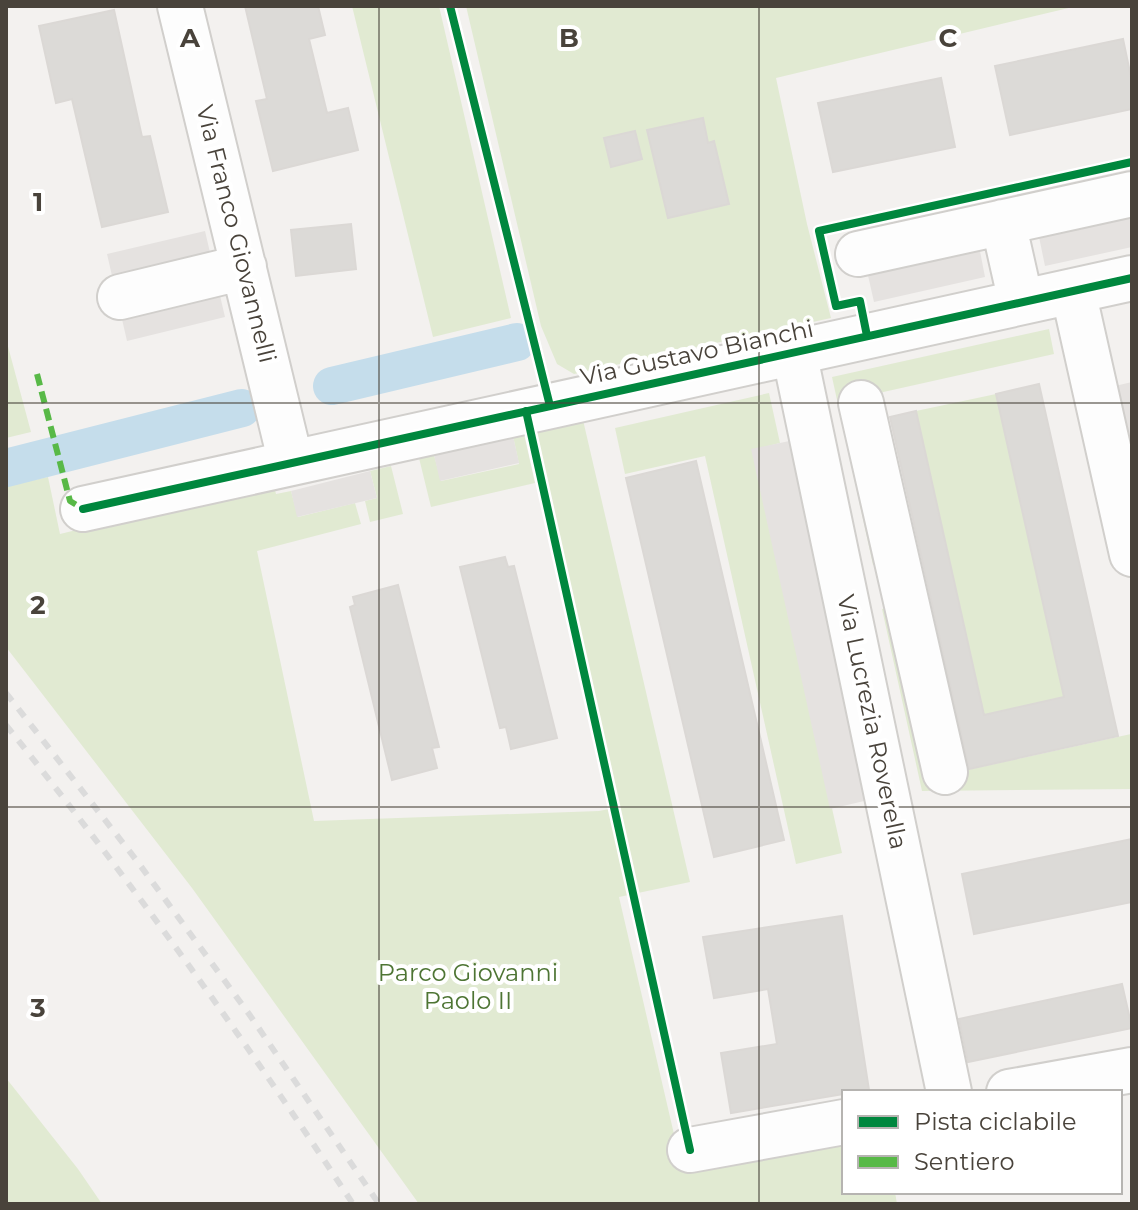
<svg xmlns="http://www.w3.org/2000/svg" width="1138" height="1210" font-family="Montserrat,sans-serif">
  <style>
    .green { fill: #e1ead2 }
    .parking { fill: #e5e2e0 }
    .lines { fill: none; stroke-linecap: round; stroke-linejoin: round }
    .canal { stroke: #c5ddeb; stroke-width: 38 }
    .building { fill: #dcdad7; stroke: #dbd8d5; stroke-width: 2 }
    .minor-casing { stroke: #d1cfcc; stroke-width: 48 }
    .minor { stroke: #fdfdfd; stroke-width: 44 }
    .rail { stroke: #dbdbdb; stroke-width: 6; stroke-dasharray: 10 10; stroke-linecap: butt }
    .quiet { stroke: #58b947; stroke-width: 6; stroke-dasharray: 12 6; stroke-linecap: butt }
    .cycleway-casing { stroke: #fff; stroke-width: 13 }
    .cycleway { stroke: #00873e; stroke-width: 8 }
    .grid { fill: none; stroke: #49433b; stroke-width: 2; stroke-opacity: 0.55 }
    .labels { text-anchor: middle; stroke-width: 8; stroke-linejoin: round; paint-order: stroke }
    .street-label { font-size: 24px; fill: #49433b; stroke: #fff }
    .park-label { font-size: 24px; fill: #4e7534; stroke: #fff }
    .grid-label { font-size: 26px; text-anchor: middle; font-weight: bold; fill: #49433b; stroke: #fff; stroke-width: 8; stroke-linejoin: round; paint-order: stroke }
  </style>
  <rect width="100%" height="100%" fill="#f3f1ef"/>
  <path class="green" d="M352 6H439L511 318 433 337Z
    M466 6H1077L776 78 807 224 831 318 574 374 557 364 541 326Z
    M1049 329 1054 354 852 399 887 562 873 565 832 377Z
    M6 339 31 432 6 438Z
    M769 393 780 443 752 450 842 853 796 864 705 456 625 474 615 428Z
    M996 394 1064 697 984 715 916 411Z
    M583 420 690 882 619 897 683 1173 844 1143V1192H895L897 1204H419L192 888 6 647V486L48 477 60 534 273 482 276 494 291 491 298 517 355 503 361 524 257 551 314 821 599 811 619 807 536 431Z
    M524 434 535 483 431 507 419 458 434 455 441 481 519 464 513 436Z
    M391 466 403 514 370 522 365 501 377 498 370 471Z
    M897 606 935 777 1131 734 1132 789 922 791 882 609Z
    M6 1078 78 1169 102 1204H6Z"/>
  <path class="parking" d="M1132 212V247L1045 266 1038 232Z
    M205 231 225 317 127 341 107 254Z
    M979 246 985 277 874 302 867 271Z
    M1132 382V459L1115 386Z
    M513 436 519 463 440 481 434 455Z
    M799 439 877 798 830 809 751 449Z
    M370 471 377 498 297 517 291 491Z"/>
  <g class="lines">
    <path class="canal" d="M332 386 517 342
      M6 468 242 408"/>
  </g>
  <path class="building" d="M245 6H318L325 35 309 39 327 113 348 108 358 150 273 171 256 101 267 99Z
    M114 10 142 137 150 136 168 212 102 227 72 99 56 103 39 26Z
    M1123 39 1132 82V109L1010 135 995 66Z
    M941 78 955 147 833 172 818 103Z
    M703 118 708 143 714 141 729 204 668 218 647 130Z
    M635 131 642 159 611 167 604 138Z
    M351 224 356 269 296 276 291 230Z
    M1039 384 1118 736 969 769 890 417 916 411 984 715 1064 697 996 394Z
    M696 461 784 840 714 857 626 478Z
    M505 557 508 567 514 566 557 738 511 749 506 727 500 728 460 567Z
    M398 585 439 747 432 748 437 768 392 780 350 607 355 605 353 597Z
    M1132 839V902L974 934 962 874Z
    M842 916 869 1090 844 1092V1094L731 1113 721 1053 777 1044 768 989 714 998 703 937Z
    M1122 984 1132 1028 968 1062 959 1019Z"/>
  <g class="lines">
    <defs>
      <path id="minor" d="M180 6 291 463
        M1003 222 1021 302
        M858 254 1132 194
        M1073 291 1132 554
        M120 297 244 267
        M794 352 949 1092
        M861 403 945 772
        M83 509 1132 278
        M1009 1092 1132 1070
        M690 1150 844 1122"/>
    </defs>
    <use href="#minor" class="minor-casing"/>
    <use href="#minor" class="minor"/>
    <path class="rail" d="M6 693 137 861 249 1014 379 1204
      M6 725C129 879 245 1039 353 1204"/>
    <path class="quiet" d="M37 374 70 501 83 509"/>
    <defs>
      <path id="cycleway" d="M450 6 550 406
        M867 336 860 301 836 306 819 231 1132 162
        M526 411 690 1150
        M83 509 1132 278"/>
    </defs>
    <use href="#cycleway" class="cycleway-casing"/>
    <use href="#cycleway" class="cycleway"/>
  </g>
  <path class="grid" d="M379 6V1204M759 6V1204M6 403H1132M6 807H1132"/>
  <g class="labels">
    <g class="street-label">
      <text transform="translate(236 234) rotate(76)" y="8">Via Franco Giovannelli</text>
      <text transform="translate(697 353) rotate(-12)" y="8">Via Gustavo Bianchi</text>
      <text transform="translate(872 722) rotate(78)" y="8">Via Lucrezia Roverella</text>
    </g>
    <g class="park-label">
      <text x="468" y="981">Parco Giovanni<tspan x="468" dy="28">Paolo II</tspan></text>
    </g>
  </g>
  <g class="grid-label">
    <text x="190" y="47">A</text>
    <text x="569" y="47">B</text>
    <text x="948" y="47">C</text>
    <text x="38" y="211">1</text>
    <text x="38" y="614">2</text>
    <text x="38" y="1017">3</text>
  </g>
  <rect width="1138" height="1210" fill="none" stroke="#49433b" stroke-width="16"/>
  <rect x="842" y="1090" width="280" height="104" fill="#ffffff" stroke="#b6b4b1" stroke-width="2"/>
  <rect x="858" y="1116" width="40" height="12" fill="#00873e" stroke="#b6b4b1" stroke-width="2"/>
  <text x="914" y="1130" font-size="24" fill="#49433b">Pista ciclabile</text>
  <rect x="858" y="1156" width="40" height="12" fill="#58b947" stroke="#b6b4b1" stroke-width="2"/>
  <text x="914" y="1170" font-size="24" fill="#49433b">Sentiero</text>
</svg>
